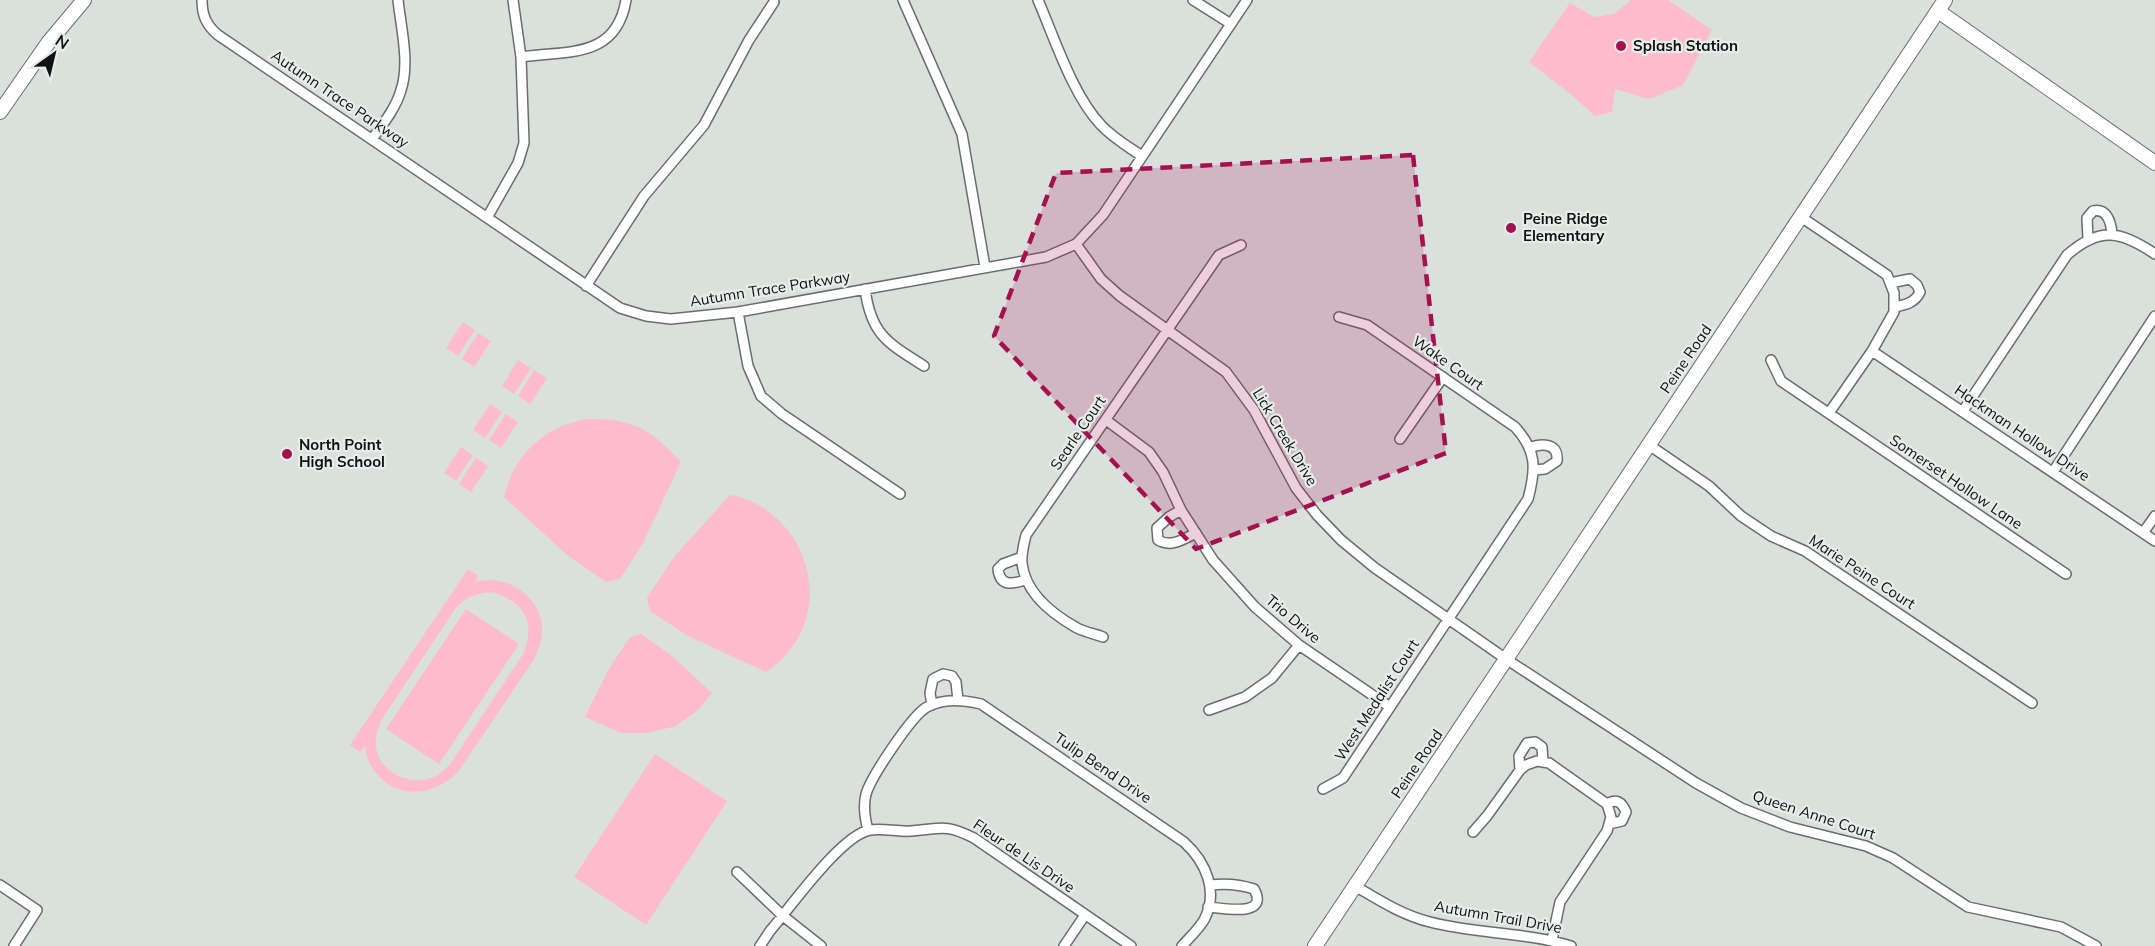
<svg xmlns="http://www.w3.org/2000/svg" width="2155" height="946" font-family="Mulish,sans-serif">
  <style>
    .green { fill: #febbcb; fill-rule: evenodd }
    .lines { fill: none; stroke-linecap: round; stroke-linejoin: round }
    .street-casing { stroke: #696e6b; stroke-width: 12 }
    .secondary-casing { stroke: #696e6b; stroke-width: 16 }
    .street { stroke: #fff; stroke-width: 9 }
    .secondary { stroke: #fff; stroke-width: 14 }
    .marked { fill: #a41050; fill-opacity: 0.2; stroke: #a41050; stroke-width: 4.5; stroke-dasharray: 12 8; stroke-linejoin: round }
    .poi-dot { fill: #a41050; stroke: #e7ede9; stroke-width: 2 }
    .labels { text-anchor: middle; stroke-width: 4.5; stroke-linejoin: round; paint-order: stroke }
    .poi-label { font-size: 15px; font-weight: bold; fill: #101211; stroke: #e7ede9; text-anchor: start }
    .street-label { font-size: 15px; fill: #101211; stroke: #e7ede9 }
  </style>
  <rect width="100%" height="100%" fill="#dae0dc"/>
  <path class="green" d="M1631 0H1668L1712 30 1683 85 1649 99 1615 89 1612 112 1595 116 1573 96 1529 62 1570 3 1594 17 1614 14Z
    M463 322 475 330 458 356 446 348Z
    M478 333 491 341 474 367 462 359Z
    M518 360 531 368 514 394 502 386Z
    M534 370 547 378 530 404 518 396Z
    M490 404 502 412 485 438 473 430Z
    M506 414 518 422 501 448 489 440Z
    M587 419C633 419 650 428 681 462L643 543 620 579 606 582 567 555 504 497C515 454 543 427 587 419Z
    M461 447 473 455 456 481 444 473Z
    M476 458 488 466 471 492 459 484Z
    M730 495C748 498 761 505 775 517 823 559 822 636 766 672L688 636 650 611 647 598 674 557Z
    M468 569 478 576 475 582C504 573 538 594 542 625 543 638 539 649 533 661L458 772C431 799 390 800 370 764 367 759 366 752 365 746L360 752 350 745ZM492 592C524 601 537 623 523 654L449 766C445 769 439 775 434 777 411 787 379 773 376 747 375 736 378 728 382 719L455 609C466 597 476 593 492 592Z
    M466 609 519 644 439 764 386 729Z
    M641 634 671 655 712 693 698 710 676 726 648 733H621L585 717 610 667 630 637Z
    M655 754 727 801 646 925 574 877Z"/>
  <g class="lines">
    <defs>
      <path id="street" d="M202 0C202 15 206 25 218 35L620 308 646 316 671 319 738 312 1046 257 1076 244 1103 215 1247 0
        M903 0 962 134 985 267
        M1038 0C1054 37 1073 96 1101 125 1113 138 1127 146 1142 156
        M1193 0 1231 24
        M521 57C566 50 616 60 626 0
        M372 139C383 124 396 108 401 90 410 63 401 28 398 0
        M488 216 518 163 524 143 521 57 513 0
        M1801 217 1887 275 1894 293V312L1872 351 1829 413
        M2088 239 2087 218 2093 211C2107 208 2111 222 2112 234
        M1076 244 1101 279 1120 296 1226 372 1254 410 1296 488 1317 515 1341 540 1375 568 1506 659 1696 783 1741 808 1790 827 1866 846 1893 858 1968 907 2061 927 2096 946
        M1890 283 1910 279 1917 285 1920 292C1915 303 1905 305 1894 307
        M586 286 644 196 704 125 749 40 774 2
        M865 289C871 335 888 343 924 366
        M738 312 748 366 761 396 782 414 900 494
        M1872 351 2155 541
        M1771 360 1781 381 2066 574
        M1963 411 2067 255C2100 226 2121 231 2155 254
        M1106 420 1149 452 1163 472 1181 510 1213 560 1255 607 1299 645 1390 707
        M1400 439 1443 377
        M1649 445 1709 486 1741 516 1771 536 1805 551 2032 703
        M1529 448C1542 443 1559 443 1557 461L1545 469 1534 470
        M2053 472 2155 316
        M1181 510 1169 517 1157 528 1158 540C1171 548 1184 539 1196 533
        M2143 533 2155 516
        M1022 557 1003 564 998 569C1000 587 1012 584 1026 580
        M1103 637C1095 634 1085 632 1077 628 1052 614 1025 592 1022 563 1021 554 1024 544 1026 535L1219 255 1241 245
        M932 705 930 693 933 679 943 674 952 676 956 682 958 700
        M1209 710 1245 697 1272 678 1299 645
        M1520 770 1519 756 1527 743 1535 742 1542 747 1543 762
        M1323 789 1343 778 1528 499C1536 469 1537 451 1515 427L1367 325 1339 317
        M1607 804C1616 798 1622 802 1626 812L1622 821 1609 824
        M868 830C865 819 863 806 866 794 871 777 912 715 927 707 945 698 962 700 981 704L1184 842C1206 862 1219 892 1204 920 1198 930 1189 938 1182 946
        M1473 832 1487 816 1520 770 1526 765 1537 761 1549 763 1607 804 1611 817 1607 831 1560 902 1552 940
        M737 872 783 916 821 946
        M0 885 37 910 14 946
        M1355 886C1379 900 1402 915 1430 922 1476 934 1525 932 1571 946
        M1208 907C1223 908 1270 918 1254 889 1239 884 1226 883 1210 885
        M760 946 770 931C790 908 841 835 870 830 883 828 898 832 911 831 941 829 944 823 974 838L1131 946
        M1064 946 1085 915"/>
      <path id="secondary" d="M1938 11 2155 163
        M0 112 48 43 84 0
        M1315 946 1945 0"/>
    </defs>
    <use href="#street" class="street-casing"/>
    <use href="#secondary" class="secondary-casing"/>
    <use href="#street" class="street"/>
    <use href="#secondary" class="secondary"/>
  </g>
  <path class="marked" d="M1413 155 1446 453 1196 549 994 336 1056 173Z"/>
  <g class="poi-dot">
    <circle cx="1621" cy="46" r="6"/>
    <circle cx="1511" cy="228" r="6"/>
    <circle cx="287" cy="454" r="6"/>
  </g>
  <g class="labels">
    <g class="poi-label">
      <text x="1633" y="51">Splash Station</text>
      <text x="1523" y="224">Peine Ridge<tspan x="1523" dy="17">Elementary</tspan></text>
      <text x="299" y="450">North Point<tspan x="299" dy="17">High School</tspan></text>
    </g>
    <g class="street-label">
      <text transform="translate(340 99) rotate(34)" y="5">Autumn Trace Parkway</text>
      <text transform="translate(770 289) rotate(-9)" y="5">Autumn Trace Parkway</text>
      <text transform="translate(1686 359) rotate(-56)" y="5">Peine Road</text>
      <text transform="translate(1448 363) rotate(35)" y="5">Wake Court</text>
      <text transform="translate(1078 433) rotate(-56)" y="5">Searle Court</text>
      <text transform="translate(2022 433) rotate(34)" y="5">Hackman Hollow Drive</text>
      <text transform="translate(1285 437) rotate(59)" y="5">Lick Creek Drive</text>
      <text transform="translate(1956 482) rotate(34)" y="5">Somerset Hollow Lane</text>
      <text transform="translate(1862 572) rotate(33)" y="5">Marie Peine Court</text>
      <text transform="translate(1293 619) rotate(40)" y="5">Trio Drive</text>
      <text transform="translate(1377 700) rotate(-57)" y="5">West Medalist Court</text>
      <text transform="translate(1417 764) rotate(-56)" y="5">Peine Road</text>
      <text transform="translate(1103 768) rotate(34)" y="5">Tulip Bend Drive</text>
      <text transform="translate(1814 815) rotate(18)" y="5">Queen Anne Court</text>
      <text transform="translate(1024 856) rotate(34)" y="5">Fleur de Lis Drive</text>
      <text transform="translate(1498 917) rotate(10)" y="5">Autumn Trail Drive</text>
    </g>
  </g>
  <g transform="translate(54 54) rotate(34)" stroke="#e7ede9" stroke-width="4.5" paint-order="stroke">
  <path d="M0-4.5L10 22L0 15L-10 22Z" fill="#101211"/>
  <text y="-9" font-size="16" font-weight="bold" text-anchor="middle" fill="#101211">N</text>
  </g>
</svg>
